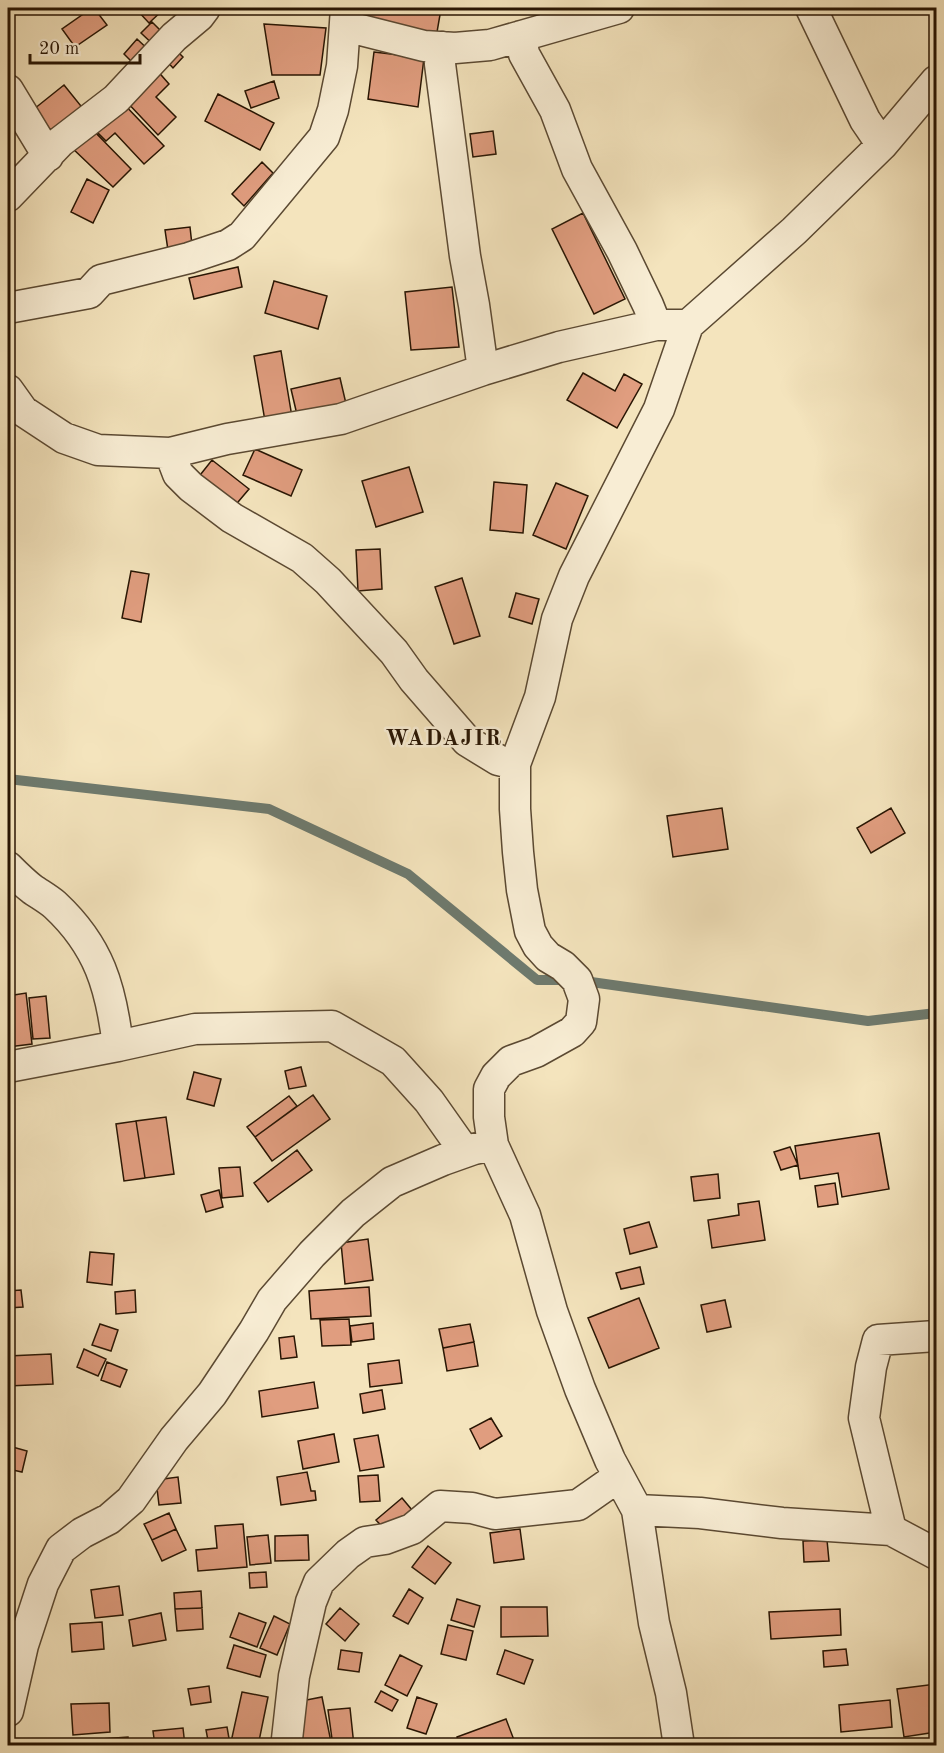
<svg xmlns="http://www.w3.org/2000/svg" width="944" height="1753" font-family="'Old Standard TT',serif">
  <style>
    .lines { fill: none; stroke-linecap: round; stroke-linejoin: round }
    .stream { stroke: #6e7a6e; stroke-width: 10 }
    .building { fill: #e09d7f; stroke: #281503; stroke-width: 1.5 }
    .minor-casing { stroke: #5b4932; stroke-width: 33 }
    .minor { stroke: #f8edd4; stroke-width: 30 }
    .labels { text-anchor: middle; stroke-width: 5; stroke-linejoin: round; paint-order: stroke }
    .district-label { font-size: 22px; font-weight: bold; letter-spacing: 1.5px; fill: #281503; stroke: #f8edd4 }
  </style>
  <rect width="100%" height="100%" fill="#f4e4bd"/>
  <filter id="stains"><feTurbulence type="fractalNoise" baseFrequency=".00333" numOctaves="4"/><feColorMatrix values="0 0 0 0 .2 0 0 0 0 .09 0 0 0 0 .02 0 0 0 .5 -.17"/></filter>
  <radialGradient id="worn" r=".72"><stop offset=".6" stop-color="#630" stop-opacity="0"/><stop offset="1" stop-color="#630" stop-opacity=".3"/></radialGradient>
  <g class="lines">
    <path class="stream" d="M8 779 269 809 408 874 537 980H577L868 1021 936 1013"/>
  </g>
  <path class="building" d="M92 8H94L107 25 75 47 62 29Z
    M138 8H165L149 23 136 9Z
    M358 8 441 9 436 38 355 24Z
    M152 22 168 38 157 48 141 33Z
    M264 24 326 28 320 75H272Z
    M137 39 153 54 139 69 124 54Z
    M172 46 183 57 173 68 162 56Z
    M374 52 424 58 418 107 368 99Z
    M155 68 169 84 156 97 176 117 158 135 124 99Z
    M274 81 279 98 251 108 245 91Z
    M64 85 85 111 50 138 29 113Z
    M218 94 274 123 260 150 205 121Z
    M119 99 164 146 144 164 115 133 106 141 91 126Z
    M89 126 131 169 113 187 70 146Z
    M493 131 496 154 473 157 470 134Z
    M262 162 273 173 244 206 232 194Z
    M87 179 109 190 93 223 71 212Z
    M583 213 625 299 594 314 552 229Z
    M190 227 193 254 169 257 165 230Z
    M238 267 242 287 194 299 189 278Z
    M274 281 327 296 318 329 265 313Z
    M452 287 459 347 411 350 405 292Z
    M281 351 293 423 266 427 254 356Z
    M583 373 615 391 624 374 642 384 617 428 567 400Z
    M340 378 347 408 298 419 291 389Z
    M255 449 302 470 291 496 243 475Z
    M212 460 249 489 233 508 197 479Z
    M409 467 423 512 376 527 362 481Z
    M494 482 527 485 523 533 490 530Z
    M556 483 588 496 566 549 533 535Z
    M380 549 382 589 358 591 356 550Z
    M131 571 149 574 141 622 122 618Z
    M462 578 480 636 454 644 435 587Z
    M516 593 539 599 532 624 509 617Z
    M722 808 728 849 673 857 667 816Z
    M891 808 905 833 871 853 857 828Z
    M26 993 32 1044 8 1047V996Z
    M46 996 50 1038 33 1039 29 998Z
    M301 1067 306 1086 289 1089 285 1071Z
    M194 1072 221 1079 214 1106 187 1099Z
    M313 1095 330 1119 272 1161 255 1137Z
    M289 1096 297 1106 255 1137 247 1127Z
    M166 1117 174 1174 145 1178 136 1121Z
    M136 1121 145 1178 124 1181 116 1124Z
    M879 1133 889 1189 842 1197 838 1173 800 1179 795 1146Z
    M790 1147 798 1165 781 1170 774 1152Z
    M297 1150 312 1170 268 1202 254 1183Z
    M240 1167 243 1196 222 1198 219 1168Z
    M718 1174 720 1198 694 1201 691 1177Z
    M835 1183 838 1204 818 1207 815 1186Z
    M219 1190 223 1207 206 1212 201 1195Z
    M759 1201 765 1240 712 1248 708 1220 739 1215 738 1204Z
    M649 1222 657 1247 630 1254 624 1229Z
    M368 1239 373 1280 345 1284 341 1243Z
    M90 1252 114 1254 112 1285 87 1282Z
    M640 1267 644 1284 621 1289 616 1273Z
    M369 1287 371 1316 311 1319 309 1291Z
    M21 1290 23 1307 8 1308V1291Z
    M135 1290 136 1312 116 1314 115 1292Z
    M639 1298 659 1348 609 1368 588 1318Z
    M725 1300 731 1327 707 1332 701 1305Z
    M349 1319 351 1345 322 1346 320 1320Z
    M373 1323 374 1339 352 1342 350 1326Z
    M100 1324 118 1330 111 1351 92 1345Z
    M470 1324 474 1342 443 1348 439 1329Z
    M294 1336 297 1357 281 1359 279 1338Z
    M474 1342 478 1366 447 1371 443 1348Z
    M84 1349 106 1359 98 1376 77 1367Z
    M51 1354 53 1384 8 1386V1356Z
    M399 1360 402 1383 370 1387 368 1364Z
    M107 1362 127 1370 120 1387 101 1380Z
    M314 1382 318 1408 262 1417 259 1391Z
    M382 1390 385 1409 363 1413 360 1394Z
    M491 1418 502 1436 480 1449 470 1429Z
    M334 1434 339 1462 303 1469 298 1441Z
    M378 1435 384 1467 360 1471 354 1439Z
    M9 1446 27 1451 22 1472 8 1469Z
    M307 1472 311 1491H315L316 1500 281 1505 277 1477Z
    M378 1475 380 1501 360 1502 358 1476Z
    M178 1477 181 1503 159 1505 156 1480Z
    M402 1498 412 1510 387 1532 376 1520Z
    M169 1513 176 1529 152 1540 144 1524Z
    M243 1524 247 1567 198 1571 196 1550 217 1548 215 1526Z
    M176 1529 186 1550 162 1561 152 1540Z
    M520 1529 524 1559 494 1563 490 1533Z
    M268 1535 271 1563 250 1565 247 1537Z
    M308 1535 309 1560 275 1561V1536Z
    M827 1540 829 1561 804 1562 803 1541Z
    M428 1546 451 1563 435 1584 412 1567Z
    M266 1572 267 1587 250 1588 249 1573Z
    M119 1586 123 1615 95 1618 91 1590Z
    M409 1589 423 1598 408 1624 393 1616Z
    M201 1591 202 1608 175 1609 174 1593Z
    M457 1599 480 1606 474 1627 451 1620Z
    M501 1607H547L548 1636 501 1637Z
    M202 1608 203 1629 177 1631 175 1609Z
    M340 1608 359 1624 345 1641 326 1624Z
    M840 1609 841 1635 771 1639 769 1612Z
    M161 1613 166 1640 133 1646 129 1620Z
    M239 1613 266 1623 257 1647 230 1637Z
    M274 1616 290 1624 277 1655 260 1648Z
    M102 1622 104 1649 72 1652 70 1624Z
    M448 1625 473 1631 466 1660 441 1654Z
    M234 1645 266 1655 260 1677 227 1668Z
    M846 1649 848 1665 824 1667 823 1651Z
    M341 1650 362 1653 359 1672 338 1669Z
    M505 1650 533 1660 524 1684 497 1674Z
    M400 1655 422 1666 407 1696 385 1685Z
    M936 1684V1732L904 1737 897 1689Z
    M209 1686 211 1702 191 1705 188 1689Z
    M381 1691 398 1700 392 1711 375 1702Z
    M242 1692 268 1697 258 1746 231 1742Z
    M322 1697 331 1742 304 1746 296 1702Z
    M417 1697 437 1704 426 1734 407 1728Z
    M890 1700 892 1727 841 1732 839 1705Z
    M109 1703 110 1732 73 1735 71 1704Z
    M350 1708 354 1746H333L328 1710Z
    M506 1719 514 1740 500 1746H460L457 1737Z
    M227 1727 230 1744 209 1746 206 1730Z
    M183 1728 185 1746H155L153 1731Z
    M128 1737 129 1746H101V1739Z"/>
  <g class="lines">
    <defs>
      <path id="minor" d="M811 8 865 120 882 145
        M345 26 424 46 455 48 490 45 619 8
        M521 36 524 54 555 110 577 169 622 251 648 305 656 325
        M442 47 440 64 465 256 474 305 483 370
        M8 90 48 156
        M8 196 60 142 116 99 174 37 199 16 205 8
        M8 308 89 293 101 280 189 258 228 245 242 236 324 137 333 110 342 66 346 8
        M8 390 23 411 64 438 98 450 170 453 227 439 341 419 483 370 559 347 656 325H688
        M170 453 178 474 191 487 232 518 302 558 328 581 394 652 414 680 467 741 498 760 515 764
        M8 867C15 874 23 882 32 889 39 894 48 899 55 905 99 946 111 987 118 1046
        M8 1067 118 1046 195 1029 332 1026 393 1061 429 1101 465 1152
        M637 1510 700 1513 782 1523 891 1530 936 1554
        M891 1530 864 1418 871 1367 878 1340 936 1336
        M8 1711 23 1645 43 1584 61 1549 82 1533 109 1519 131 1500 174 1439 212 1394 254 1331 272 1300 312 1254 353 1213 392 1182 443 1160 474 1149 493 1145
        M287 1739 294 1676 311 1602 319 1582 348 1554 365 1542 385 1539 412 1529 440 1506 472 1508 495 1514 578 1505 618 1477
        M679 1746 671 1693 654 1623 637 1510 610 1460 580 1389 552 1311 525 1215 493 1145 489 1117V1089L496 1076 511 1061 536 1052 572 1032 581 1022 584 999 577 980 563 966 548 957 538 946 530 931 522 890 518 852 515 809V764L540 697 557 619 574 576 659 409 688 325 794 231 882 145 936 81"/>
    </defs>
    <use href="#minor" class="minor-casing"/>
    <use href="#minor" class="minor"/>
  </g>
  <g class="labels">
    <g class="district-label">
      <text x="444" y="745">WADAJIR</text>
    </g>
  </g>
  <rect width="944" height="1753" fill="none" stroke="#f4e4bd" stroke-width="30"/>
  <rect x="9" y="9" width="926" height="1735" fill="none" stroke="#281503" stroke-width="3"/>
  <rect x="15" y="15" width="914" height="1723" fill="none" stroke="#281503" stroke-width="1.5"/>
  <path d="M30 54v9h110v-9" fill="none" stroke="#281503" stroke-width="3"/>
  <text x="39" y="54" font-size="18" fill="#281503" stroke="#f8edd4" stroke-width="4.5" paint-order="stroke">20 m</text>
  <rect width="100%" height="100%" filter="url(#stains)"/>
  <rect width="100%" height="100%" fill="url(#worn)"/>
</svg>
